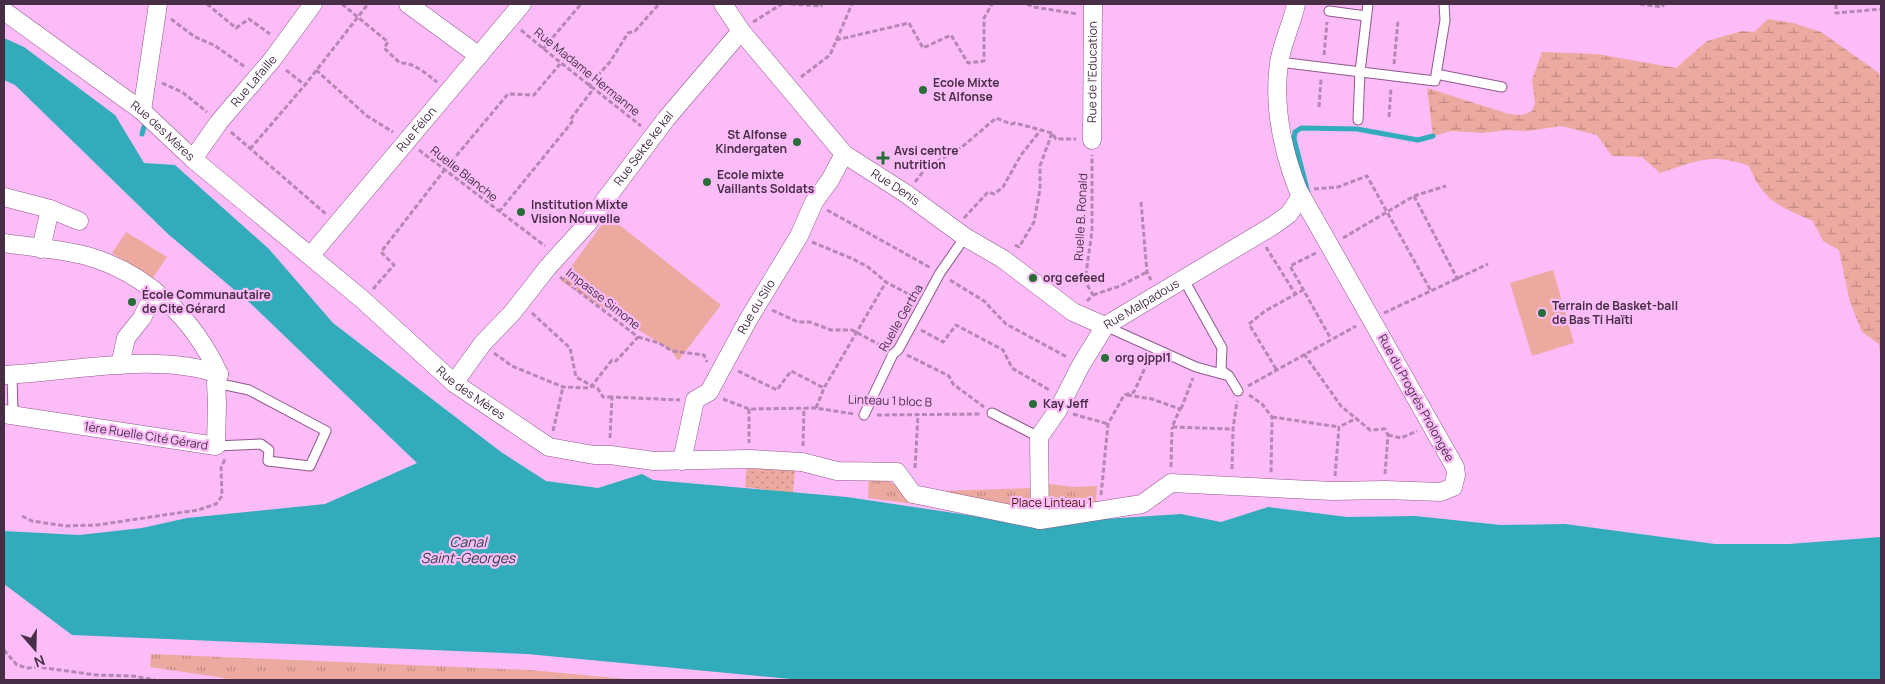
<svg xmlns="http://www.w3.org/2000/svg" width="1885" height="684" font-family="Manrope,sans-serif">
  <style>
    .grass { fill: url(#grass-tufts) }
    .wetland { fill: url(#wetland-marsh) }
    .garden { fill: url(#garden-dots) }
    .pitch { fill: #eca99f }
    .water { fill: #32abbb }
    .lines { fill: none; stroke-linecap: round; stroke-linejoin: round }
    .stream { stroke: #32abbb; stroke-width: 5 }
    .lane-casing { stroke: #90588e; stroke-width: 11 }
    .street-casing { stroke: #90588e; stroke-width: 19 }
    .path { stroke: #b686b4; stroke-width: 3; stroke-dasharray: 5 2.5; stroke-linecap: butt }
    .lane { stroke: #fff; stroke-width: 9 }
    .street { stroke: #fff; stroke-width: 18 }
    .poi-dot { fill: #286c37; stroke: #fbbcf8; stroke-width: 2 }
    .labels { text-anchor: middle; stroke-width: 4.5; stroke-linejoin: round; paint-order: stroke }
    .street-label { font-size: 12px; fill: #472e46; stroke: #fbbcf8 }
    .poi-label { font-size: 12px; font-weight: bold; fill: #472e46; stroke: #fbbcf8; text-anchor: start }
    .park-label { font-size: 12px; fill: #52110d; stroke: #fbbcf8 }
    .water-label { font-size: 14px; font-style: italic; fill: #2a4347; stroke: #fbbcf8 }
  </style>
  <defs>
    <pattern id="grass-tufts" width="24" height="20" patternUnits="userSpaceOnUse" patternTransform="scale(1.25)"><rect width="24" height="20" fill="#eca99f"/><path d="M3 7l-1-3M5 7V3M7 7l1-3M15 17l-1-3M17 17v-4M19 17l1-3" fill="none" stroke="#c18a83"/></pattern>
    <pattern id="wetland-marsh" width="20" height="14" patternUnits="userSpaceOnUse" patternTransform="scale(1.25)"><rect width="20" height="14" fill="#eca99f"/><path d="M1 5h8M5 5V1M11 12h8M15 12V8" fill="none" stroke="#c18a83"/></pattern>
    <pattern id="garden-dots" width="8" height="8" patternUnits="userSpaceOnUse" patternTransform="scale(1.25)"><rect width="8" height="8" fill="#eca99f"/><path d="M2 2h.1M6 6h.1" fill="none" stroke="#c18a83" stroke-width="1.8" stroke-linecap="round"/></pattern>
  </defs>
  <rect width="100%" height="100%" fill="#fbbcf8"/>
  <path class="grass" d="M869 471 909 492 1033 488 1035 482 1073 487 1097 486 1095 516 1040 520 868 498Z
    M151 654 530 670 637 680H225V678L150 667Z"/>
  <path class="wetland" d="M1768 19 1793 23 1821 32 1879 73 1881 91V365L1879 344 1862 332 1850 302 1839 250 1823 241 1813 221C1779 206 1764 202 1749 166 1711 152 1696 161 1660 173L1642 157 1612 156 1597 135 1561 126 1528 131 1507 130 1482 133 1451 131 1433 136 1427 88 1509 114 1522 115 1532 111 1535 103 1532 80 1542 52 1597 54 1676 68 1707 41 1742 31 1754 32Z"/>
  <path class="garden" d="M747 463 795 470 793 493 745 487Z"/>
  <path class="pitch" d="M608 216 721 305 678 361 672 351 561 281Z
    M126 232 167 257 152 279 112 253Z
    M1553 270 1574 343 1532 356 1510 283Z"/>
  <path class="water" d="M4 38 24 47 115 115 144 163 175 165 269 249 333 323 501 452 546 481 598 488 642 474 653 480 847 497 994 519 1090 520 1181 514 1221 522 1268 507 1347 517 1415 516 1501 525 1565 524 1715 544H1789L1881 537V680H801L527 654 72 635 4 584V531L79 535 142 528 187 518 325 504 417 463 250 303 168 234 15 85 4 80Z"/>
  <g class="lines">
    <path class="stream" d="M142 134 146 120
      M1308 193 1294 139 1295 132 1301 128 1357 129 1418 140 1433 136"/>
    <defs>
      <path id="lane" d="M1329 11 1366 16
        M1279 62 1435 81 1445 20 1444 4
        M1436 74 1502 87
        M1358 120 1360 72 1368 4
        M1184 280 1222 348 1221 370 1229 376
        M1105 326 1196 367 1229 376 1238 391
        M12 374 13 414
        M992 413 1039 437
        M864 415 893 354 898 350 940 273 965 237
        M216 446 261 444 269 450 268 461 310 466 326 431 249 390 216 383"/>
      <g id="street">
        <path d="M408 4 479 56"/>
        <path id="s1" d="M723 4 741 31 844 154 905 193 965 237 1003 259 1073 312 1105 326"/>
        <path id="s2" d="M4 11 142 111 193 159 363 300 454 383 549 447 594 455H610L654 461 749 459 802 462 837 471 897 472 913 494 1040 520 1142 504 1171 483 1333 491 1385 490 1441 492 1453 487 1456 475 1455 467 1298 190C1282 149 1273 107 1279 63 1282 43 1292 24 1296 4"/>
        <path d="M142 111 158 4"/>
        <path id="s3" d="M1092 140 1093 4"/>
        <path id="s4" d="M193 159 219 122 272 60 313 4"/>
        <path d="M4 197 50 209"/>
        <path d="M4 243C31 247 60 249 87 256 147 273 193 318 219 374L216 383 217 403 216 446 4 414"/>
        <path d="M41 249 50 209 79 221"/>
        <path id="s5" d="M311 255 522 4"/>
        <path d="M120 365 126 338 142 318 155 291"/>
        <path d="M4 375C72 372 154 352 219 374"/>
        <path id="s6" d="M454 383 483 343 512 313 548 267 587 224 666 119 741 31"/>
        <path id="s7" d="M682 461 695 400 709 392 748 320 799 236 814 202 830 180 844 154"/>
        <path id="s8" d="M1040 520 1039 437 1058 410 1081 365 1105 326 1274 225 1289 214 1301 196"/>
      </g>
    </defs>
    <use href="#lane" class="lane-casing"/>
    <use href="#street" class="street-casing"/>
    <path class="path" d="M207 4 236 28 249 19 270 34
      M342 4 388 42 384 48 400 63C414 62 426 74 437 82
      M791 4 821 6 822 4
      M1027 4 1034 7 1078 14
      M1640 4 1662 7 1664 4
      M1836 4V13L1881 9
      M171 19 195 37 214 45 245 67
      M753 22 782 4
      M521 30C560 63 601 94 641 126
      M836 40 909 23 923 48 951 35 968 63 984 61V18L992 4
      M543 49 581 4
      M1324 55 1327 22
      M1394 64 1398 20
      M286 70 305 85
      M316 70 367 116 393 132
      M801 77 830 55 852 4
      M162 83 182 92 207 112
      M1319 107 1321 79
      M1389 117 1391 88
      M231 132 326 214
      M250 149 305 85 368 4
      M419 150 545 246
      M915 182 926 168 962 147 996 118 1011 124 1015 123 1052 133 1056 139H1076
      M1314 189 1338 187 1367 176 1431 291
      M1414 196 1458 280
      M1141 202 1147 272 1151 280
      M827 210 931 268
      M499 212 572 122 570 120 591 92 590 84 610 62 628 33 635 31 659 4
      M964 218 988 192 994 194 1003 187 1021 155 1040 131
      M1343 238 1414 196 1446 186
      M812 242 853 259 868 267 886 282 914 297
      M1015 245 1019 247 1034 222 1040 189V166L1052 133
      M1266 247 1296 295
      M1316 253 1290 266 1331 339
      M950 280 984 301 1006 324 1067 357
      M373 289 394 265 381 252 446 168 508 94 534 95 560 64
      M1093 295 1120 286 1147 272
      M1087 301 1093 295 1085 281 1092 231V155
      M772 310 798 322H810L831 330H852L884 347
      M532 313 570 348 576 377 598 389 603 397H612
      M1384 313 1488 264
      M921 330 943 342 956 325 1003 350 1012 368 1051 391
      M638 337 659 343 672 351 704 355 707 362
      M494 353 512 366 563 387 590 388 612 360 616 361 638 337 560 277
      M1304 354 1341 406 1370 430 1385 429 1388 435 1385 474
      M907 355 949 376 953 384 984 407
      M1276 369 1249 324 1265 311 1303 290
      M738 371 777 390 791 371 824 388
      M1248 386 1356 326
      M1127 395 1152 399 1180 409 1172 427 1233 429
      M1249 395 1262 404 1272 417 1271 473
      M723 399 749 409 816 408 854 414
      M816 408 824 388 886 282
      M749 409V443
      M1181 409 1193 378
      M1073 414 1108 424
      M877 415 981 414
      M1272 417 1339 427
      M553 431 563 387
      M1388 435 1401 438 1417 431
      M610 438 612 397 680 400
      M803 446 804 408
      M1171 467 1172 427
      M915 468 918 415
      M1232 469 1233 429 1237 401
      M1335 476 1339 427 1357 418
      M1101 495 1108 424 1124 395 1134 392 1149 359
      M22 516 32 521 66 526 97 525 198 510 216 504 222 496 221 468 225 459
      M4 650 17 665 28 668 38 667 96 675 133 676 155 680"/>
    <use href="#lane" class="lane"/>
    <use href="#street" class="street"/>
  </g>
  <g class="poi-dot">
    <circle cx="923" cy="90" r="5"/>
    <circle cx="797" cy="142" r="5"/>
    <path d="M880.5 150.5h5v5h5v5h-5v5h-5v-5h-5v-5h5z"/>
    <circle cx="707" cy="182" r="5"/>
    <circle cx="521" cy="212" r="5"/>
    <circle cx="1033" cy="278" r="5"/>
    <circle cx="132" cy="302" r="5"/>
    <circle cx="1542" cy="313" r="5"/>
    <circle cx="1105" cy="358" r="5"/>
    <circle cx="1033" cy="404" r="5"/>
  </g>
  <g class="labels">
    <g class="street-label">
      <text transform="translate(587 72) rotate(39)" y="4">Rue Madame Hermanne</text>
      <text dy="4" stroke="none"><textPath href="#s3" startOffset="68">Rue de l'Education</textPath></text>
      <text dy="4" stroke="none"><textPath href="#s4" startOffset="99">Rue Lafaille</textPath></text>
      <text dy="4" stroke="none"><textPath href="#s5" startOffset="164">Rue Félon</textPath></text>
      <text dy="4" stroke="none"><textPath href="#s2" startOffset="199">Rue des Mères</textPath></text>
      <text dy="4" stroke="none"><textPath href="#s6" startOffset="302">Rue Sekte ke kal</textPath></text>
      <text transform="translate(464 174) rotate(38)" y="4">Ruelle Blanche</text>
      <text dy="4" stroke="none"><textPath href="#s1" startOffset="254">Rue Denis</textPath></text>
      <text transform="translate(1081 217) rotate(-87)" y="4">Ruelle B. Ronald</text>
      <text transform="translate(603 299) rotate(38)" y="4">Impasse Simone</text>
      <text dy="4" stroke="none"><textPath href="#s8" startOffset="255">Rue Malpadous</textPath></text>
      <text dy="4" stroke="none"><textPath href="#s7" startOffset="176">Rue du Silo</textPath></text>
      <text transform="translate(901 318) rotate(-60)" y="4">Ruelle Gertha</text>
      <text dy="4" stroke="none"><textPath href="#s2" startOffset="604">Rue des Mères</textPath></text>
      <text transform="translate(1416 398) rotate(61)" y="4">Rue du Progrès Prolongée</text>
      <text transform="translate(890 401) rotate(2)" y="4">Linteau 1 bloc B</text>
      <text transform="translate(146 436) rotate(9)" y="4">1ère Ruelle Cité Gérard</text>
    </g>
    <g class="poi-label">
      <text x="933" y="87">Ecole Mixte<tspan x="933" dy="14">St Alfonse</tspan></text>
      <text x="787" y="139" text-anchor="end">St Alfonse<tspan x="787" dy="14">Kindergaten</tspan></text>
      <text x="894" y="155">Avsi centre<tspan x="894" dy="14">nutrition</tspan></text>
      <text x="717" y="179">Ecole mixte<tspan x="717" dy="14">Vaillants Soldats</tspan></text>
      <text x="531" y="209">Institution Mixte<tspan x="531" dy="14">Vision Nouvelle</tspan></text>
      <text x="1043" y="282">org cefeed</text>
      <text x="142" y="299">École Communautaire<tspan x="142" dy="14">de Cite Gérard</tspan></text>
      <text x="1552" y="310">Terrain de Basket-ball<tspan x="1552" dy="14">de Bas Ti Haïti</tspan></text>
      <text x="1115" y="362">org ojppl1</text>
      <text x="1043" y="408">Kay Jeff</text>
    </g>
    <g class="park-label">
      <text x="1052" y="507">Place Linteau 1</text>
    </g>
    <g class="water-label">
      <text x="468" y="547">Canal<tspan x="468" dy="16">Saint-Georges</tspan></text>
    </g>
  </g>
  <rect width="1885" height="684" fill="none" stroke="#472e46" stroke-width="10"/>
  <g transform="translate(35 649) rotate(160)" stroke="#fbbcf8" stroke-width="4" paint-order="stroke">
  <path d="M0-4L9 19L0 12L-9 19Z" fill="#472e46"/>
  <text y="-8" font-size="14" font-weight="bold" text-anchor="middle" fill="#472e46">N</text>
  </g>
</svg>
